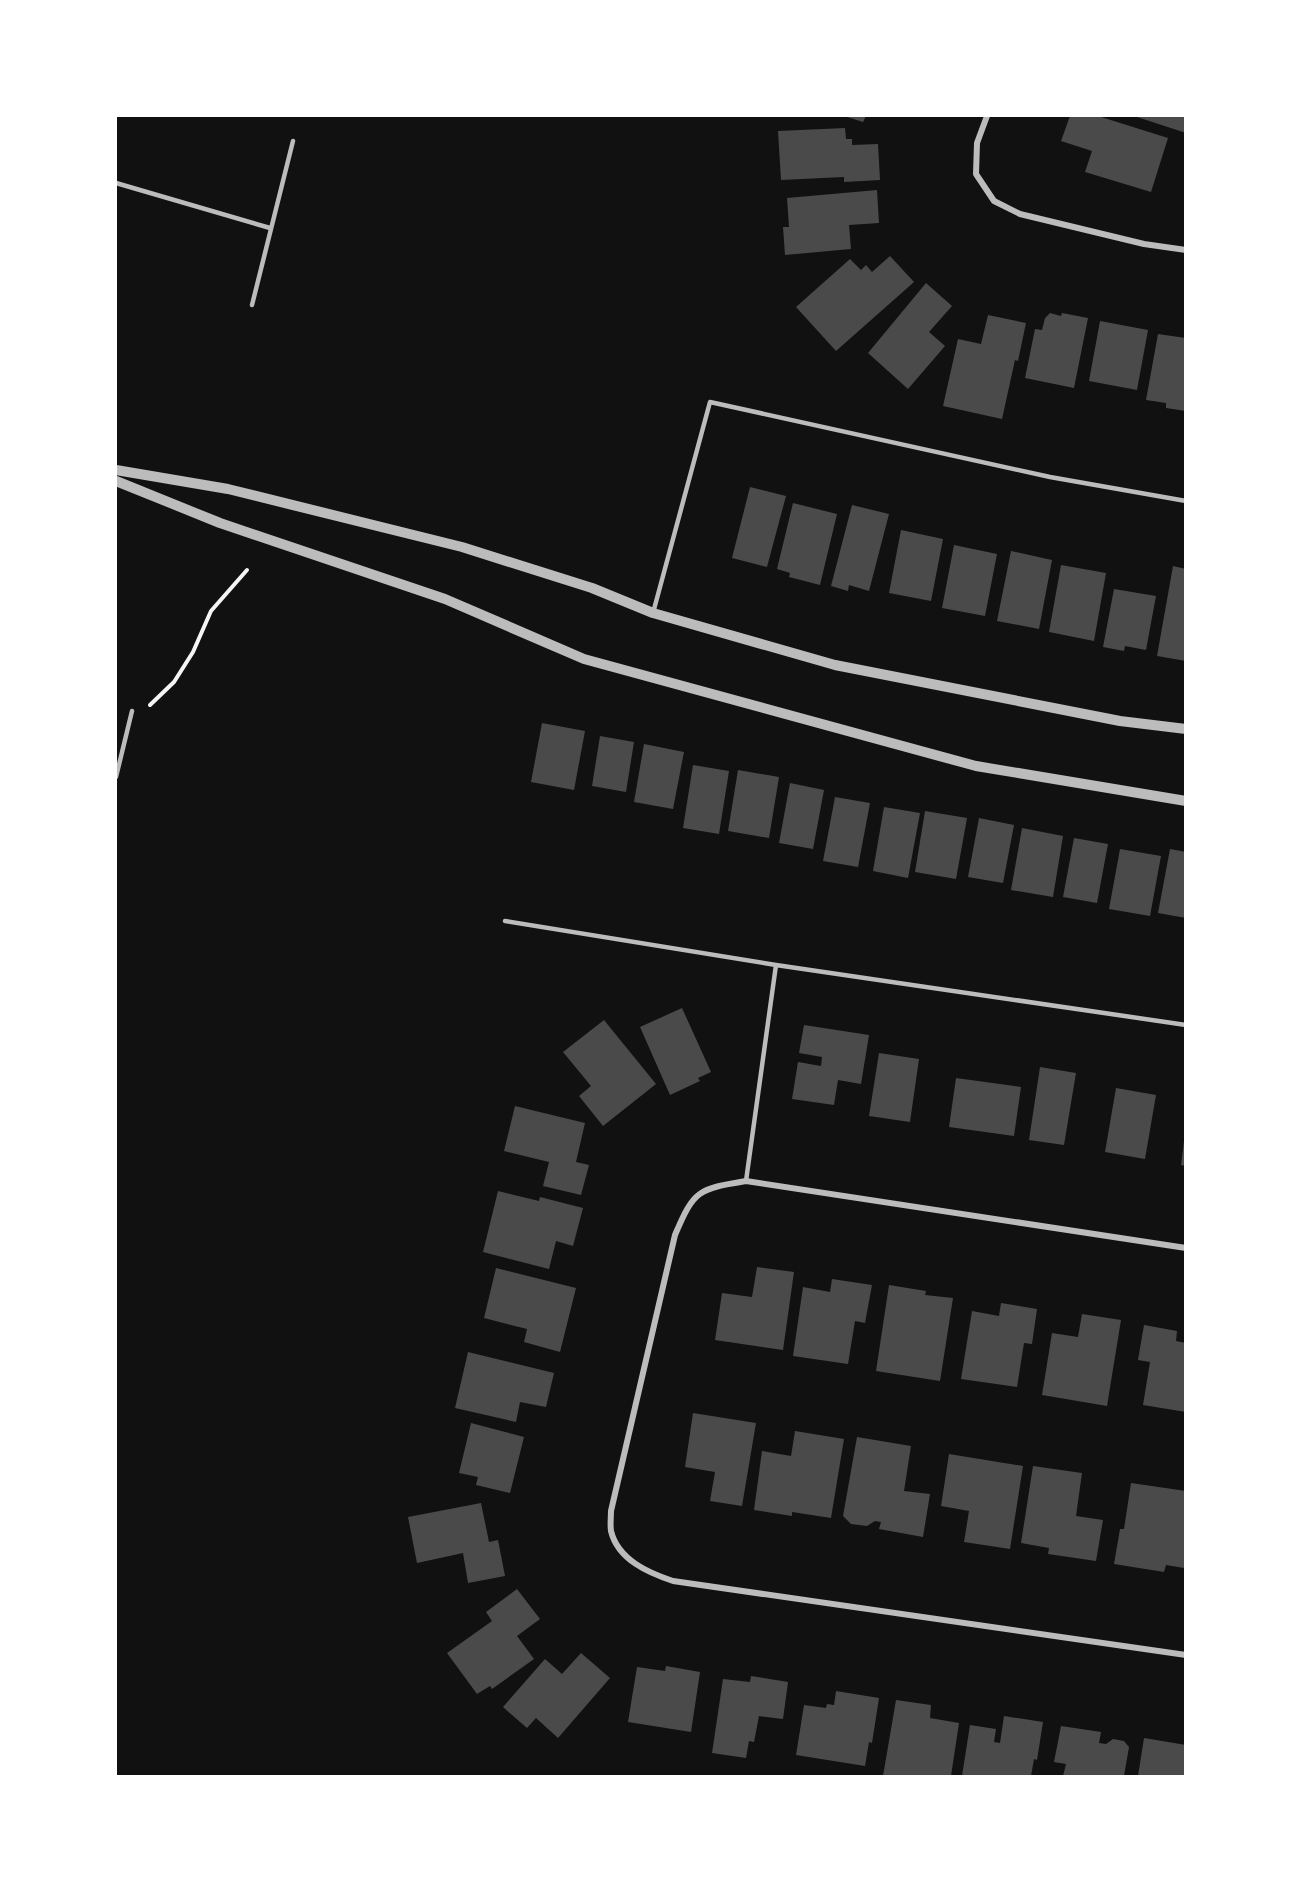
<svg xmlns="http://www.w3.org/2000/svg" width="1301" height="1892" font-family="'Asap Condensed',sans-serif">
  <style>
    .building { fill: #4a4a4a }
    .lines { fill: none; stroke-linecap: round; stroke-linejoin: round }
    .path { stroke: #f5f5f5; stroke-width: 4 }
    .service { stroke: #bcbcbc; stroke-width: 4.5 }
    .minor { stroke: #bcbcbc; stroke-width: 6 }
    .tertiary { stroke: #bcbcbc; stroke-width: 10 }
  </style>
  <rect width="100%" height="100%" fill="#111"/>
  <path class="building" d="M844 116H866L863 122Z
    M1070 116H1098L1168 138 1151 192 1085 172 1092 151 1061 141Z
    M1134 116H1186V133Z
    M845 128 846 139H852V145L878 144 880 180 844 182V177L781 180 778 131Z
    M877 190 879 223 849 225 851 249 785 255 783 227H789L787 198Z
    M890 256 914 282 836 351 796 307 850 259 861 270 866 265 872 272Z
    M926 283 952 306 929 332 945 346 908 389 868 353Z
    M1050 313 1061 316 1062 313 1088 318 1074 388 1025 378 1035 329 1042 330 1045 318Z
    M988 315 1026 323 1018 361 1015 360 1002 419 943 406 958 339 981 344Z
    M1100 321 1148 330 1137 390 1089 381Z
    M1158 334 1186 338V411L1166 408V403L1146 400Z
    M750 487 786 496 767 567 732 558Z
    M793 503 837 514 820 585 789 577 790 573 777 569Z
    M852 505 889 514 869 591 849 585 848 591 831 586Z
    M901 530 943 539 931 601 889 593Z
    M954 545 997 554 985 616 942 608Z
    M1011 551 1052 560 1039 629 997 621Z
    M1061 565 1106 573 1094 641 1049 632Z
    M1173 566 1186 569V661L1157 656Z
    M1114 589 1156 596 1146 650 1125 646 1124 651 1103 647Z
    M542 723 585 731 574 790 531 782Z
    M600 736 634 742 626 792 592 786Z
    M644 744 684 752 673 809 634 802Z
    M693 765 729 771 719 834 683 828Z
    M738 770 779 777 769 838 728 831Z
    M790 783 824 790 813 849 779 843Z
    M835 797 870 803 858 867 823 861Z
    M884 807 920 813 908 878 873 871Z
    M925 811 967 818 956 879 915 872Z
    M979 818 1014 825 1003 883 968 877Z
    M1022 828 1063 836 1053 897 1011 890Z
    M1074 838 1108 844 1097 903 1063 897Z
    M1120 849 1161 856 1150 916 1109 909Z
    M1170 849 1186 852V918L1158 913Z
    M682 1008 711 1072 698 1078 700 1081 670 1095 640 1027Z
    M604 1020 656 1084 603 1126 579 1096 591 1086 563 1052Z
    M804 1025 869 1035 861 1084 838 1080 834 1105 792 1099 798 1062 821 1066 822 1057 799 1053Z
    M879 1053 919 1059 910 1122 869 1116Z
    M1040 1067 1076 1073 1064 1145 1029 1140Z
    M956 1078 1021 1087 1014 1136 949 1127Z
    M1116 1088 1156 1095 1145 1159 1105 1152Z
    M515 1106 585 1123 576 1162 589 1165 581 1195 543 1186 549 1162 504 1151Z
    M1184 1141H1186V1166L1181 1165Z
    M498 1191 539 1201 540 1197 583 1208 573 1246 556 1241 549 1269 483 1252Z
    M757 1267 794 1272 783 1350 715 1340 722 1293 752 1297Z
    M496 1268 576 1288 560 1352 524 1342 527 1329 484 1318Z
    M832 1279 872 1285 865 1323 855 1321 848 1364 793 1356 803 1287 830 1292Z
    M889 1285 926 1291 925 1295 953 1298 940 1381 876 1371Z
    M1001 1303 1037 1309 1032 1344 1024 1343 1017 1387 961 1379 972 1311 999 1316Z
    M1082 1314 1121 1320 1107 1406 1042 1395 1052 1333 1078 1337Z
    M1144 1325 1177 1331 1176 1341 1186 1343V1412L1143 1405 1150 1362 1138 1360Z
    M468 1352 554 1373 546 1407 520 1402 516 1422 455 1408Z
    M693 1413 756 1423 742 1506 710 1501 715 1472 685 1467Z
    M471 1423 524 1437 510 1493 476 1485 478 1477 459 1473Z
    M795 1431 844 1439 831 1518 792 1512V1516L754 1510 762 1451 791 1456Z
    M857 1437 911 1446 904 1491 930 1494 923 1537 879 1529 881 1522 875 1521 867 1526 851 1524 843 1516Z
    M949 1454 1023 1466 1010 1549 964 1542 969 1511 941 1506Z
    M1033 1466 1082 1473 1076 1516 1103 1520 1096 1561 1048 1554 1049 1548 1021 1543Z
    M1131 1483 1186 1491V1556L1184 1568 1166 1565 1164 1572 1114 1564 1120 1529H1124Z
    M481 1503 489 1542 498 1540 505 1576 468 1583 463 1553 417 1563 408 1517Z
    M517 1589 540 1619 517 1636 534 1659 492 1689 490 1686 477 1694 447 1653 492 1621 486 1612Z
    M581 1653 610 1678 558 1738 536 1718 527 1728 503 1707 545 1659 562 1674Z
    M666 1666 700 1672 691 1732 628 1722 637 1667 665 1671Z
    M751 1676 788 1682 783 1719 759 1716 754 1742 749 1741 746 1758 712 1753 723 1679 750 1682Z
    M836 1691 879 1698 872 1743 869 1742 865 1766 796 1755 804 1705 826 1708 827 1704 834 1705Z
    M896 1700 931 1705 930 1718 959 1723 951 1776H883Z
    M1004 1716 1043 1722 1037 1760 1034 1759 1031 1776H962L970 1725 996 1729 994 1742 1000 1743Z
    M1061 1726 1101 1732 1099 1743 1106 1744 1113 1739 1124 1741 1129 1747 1124 1776H1063L1066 1764 1054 1762Z
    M1144 1738 1186 1745V1776H1138Z"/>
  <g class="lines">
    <path class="path" d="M150 705 174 682 193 652 211 611 247 570"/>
    <path class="service" d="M116 183 270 228
      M252 305 293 141
      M653 613 710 402 1050 477 1186 501
      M116 777 132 711
      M505 921 776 965 1186 1025
      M746 1181 776 965"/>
    <path class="minor" d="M987 116 977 143 976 174 994 201 1020 214 1144 244 1186 250
      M1186 1248 746 1181C698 1189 694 1190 675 1235L611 1511C611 1517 610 1525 611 1531 618 1560 649 1573 673 1581L1186 1655"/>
    <path class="tertiary" d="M116 470 228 489 462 547 592 588 653 613 835 665 1120 721 1186 729
      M116 481 220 523 445 599 584 659 976 766 1186 801"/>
  </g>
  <rect width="1301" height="1892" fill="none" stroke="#ffffff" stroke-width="234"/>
</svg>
